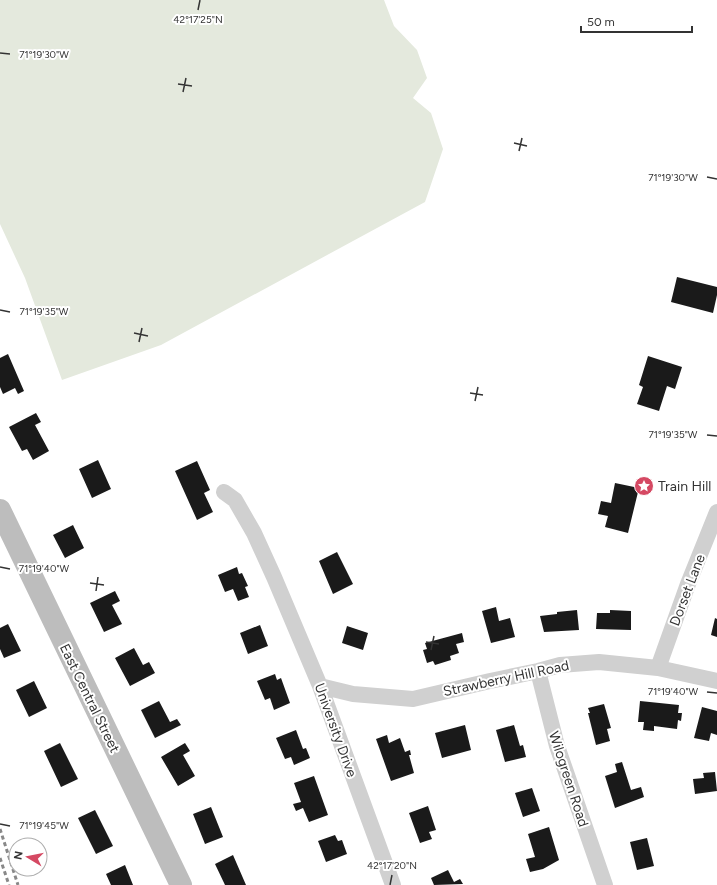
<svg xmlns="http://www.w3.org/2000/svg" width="717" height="885" font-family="Figtree,sans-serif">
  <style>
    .green { fill: #e4e9dd }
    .building { fill: #1a1a1a }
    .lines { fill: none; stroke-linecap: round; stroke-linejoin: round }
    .minor { stroke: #d0d0d0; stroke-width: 16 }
    .secondary { stroke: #bdbdbd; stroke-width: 22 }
    .rail { stroke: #888; stroke-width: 3; stroke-dasharray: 4 3; stroke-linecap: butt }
    .ticks { fill: none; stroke: #333; stroke-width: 1.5 }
    .labels { text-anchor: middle; stroke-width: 4; stroke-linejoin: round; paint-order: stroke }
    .poi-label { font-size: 14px; fill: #333; stroke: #fff; text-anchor: start }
    .street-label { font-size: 14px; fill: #333; stroke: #fff }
    .ticks-label { font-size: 10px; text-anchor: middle; fill: #333; stroke: #fff; stroke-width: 4; stroke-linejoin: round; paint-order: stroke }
  </style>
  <rect width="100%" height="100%" fill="#fff"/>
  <path class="green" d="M0 0H384L394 26 417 50 427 78 413 98 431 113 443 149 425 202 161 345 62 380 25 278 0 224Z"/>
  <path class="building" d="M677 277 717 287V295L713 313 671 302Z
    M8 354 24 391 18 394 15 388 3 394 0 387V358Z
    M648 356 682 367 675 389 667 386 659 411 637 404 643 387 639 385Z
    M36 413 41 422 35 425 49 451 33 460 27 449 22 451 9 427Z
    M98 460 111 489 92 498 79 469Z
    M197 461 210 490 204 493 213 512 197 520 175 471Z
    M615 483 639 488 628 533 605 527 608 516 598 514 601 501 611 503Z
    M73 525 84 548 65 558 53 535Z
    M337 552 353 584 333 594 319 561Z
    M237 567 239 574 242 573 248 586 245 587 249 597 238 601 233 589 225 592 218 575Z
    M115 591 120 601 112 605 122 624 104 632 90 603Z
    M496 607 499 621 510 618 515 637 491 643 482 611Z
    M577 610 579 630 544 632 540 616 557 614V612Z
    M610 610 631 611V630L596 629 597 613H610Z
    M715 618 717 619V637L711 635Z
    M8 624 21 651 4 658 0 649V628Z
    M260 625 268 646 248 654 240 633Z
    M347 626 368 633 363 650 342 643Z
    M462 633 464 642 456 644 459 653 450 656 451 660 435 665 433 661 427 663 423 650 427 649 425 643Z
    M134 648 143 665 149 662 155 673 130 686 115 658Z
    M275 674 277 680 281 678 290 703 274 710 270 698 265 700 257 681Z
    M34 681 47 708 29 717 16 690Z
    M159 701 170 722 177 719 181 725 155 738 141 710Z
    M640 701 679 705 678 713H682L681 721 678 720 677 729 654 726V731L643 730 644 722H638Z
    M604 704 611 728 607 729 610 741 596 745 588 713H590L588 708Z
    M702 707 717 711V735L711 733 709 741 694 738Z
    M465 725 471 750 442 758 435 733Z
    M514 725 520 746 523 745 526 757 505 762 496 730Z
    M296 730 303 749 306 748 310 758 294 765 291 757 285 759 276 738Z
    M387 735 389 743 400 738 405 752 410 750 411 755H409L414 773 391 781 376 739Z
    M60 743 78 779 61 787 44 751Z
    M185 743 190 751 183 755 195 776 178 786 161 757Z
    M622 762 631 790 641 787 644 797 615 808 605 776 617 772 615 764Z
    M715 772 717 791 695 794 693 779 704 778 703 773Z
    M314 776 328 815 309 822 303 808 296 811 293 804 301 802 294 783Z
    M532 788 540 811 523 817 515 793Z
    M428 806 436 830 429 832 432 839 420 843 409 813Z
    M211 807 223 837 205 844 193 814Z
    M95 810 113 846 96 854 78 818Z
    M549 827 559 860 543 869 530 872 526 859 535 857 528 834Z
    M335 835 338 841 342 840 347 854 326 862 318 841Z
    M647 838 654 866 637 870 630 842Z
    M233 855 246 885H225L215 864Z
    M125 865 133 885H111L106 874Z
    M448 870 454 882 460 879 463 884 434 885 431 878Z"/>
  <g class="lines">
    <path class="minor" d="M224 492 235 500 254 533 274 577 320 686 393 885
      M658 668 688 584 717 512
      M538 671 557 746 605 885
      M320 686 353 694 413 699 490 681 538 671 560 665 599 662 658 668 717 681"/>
    <path class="secondary" d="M0 510 181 885"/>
    <path class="rail" d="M0 829 18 885
      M0 858 9 885"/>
  </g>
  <path class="ticks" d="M198 10 200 0M0 53 10 54M178 84 192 86M183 92 186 78M514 143 527 146M519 151 522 138M707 177 717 179M0 310 10 312M134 333 148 336M139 342 142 328M470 393 483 395M475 401 478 387M707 435 717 436M0 567 10 569M90 583 104 585M96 591 98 577M426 642 439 644M431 650 434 636M707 692 717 693M0 824 10 826M390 885 392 875"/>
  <defs>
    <symbol id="sight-disc" viewBox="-11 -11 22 22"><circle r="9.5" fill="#d54963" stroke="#fff"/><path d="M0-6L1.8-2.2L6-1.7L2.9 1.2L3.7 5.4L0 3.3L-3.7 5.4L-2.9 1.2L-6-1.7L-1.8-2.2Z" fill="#fff"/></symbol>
  </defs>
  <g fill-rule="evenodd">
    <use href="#sight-disc" x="633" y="475" width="22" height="22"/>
  </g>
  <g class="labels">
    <g class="poi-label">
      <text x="658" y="491">Train Hill</text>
    </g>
    <g class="street-label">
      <text transform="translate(687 590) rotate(-69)" y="5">Dorset Lane</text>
      <text transform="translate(506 678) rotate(-12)" y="5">Strawberry Hill Road</text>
      <text transform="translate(90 698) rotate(64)" y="5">East Central Street</text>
      <text transform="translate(336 730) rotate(70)" y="5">University Drive</text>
      <text transform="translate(569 779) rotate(72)" y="5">Wilogreen Road</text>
    </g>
  </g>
  <g class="ticks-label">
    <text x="198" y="23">42°17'25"N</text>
    <text x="44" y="58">71°19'30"W</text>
    <text x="673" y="181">71°19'30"W</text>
    <text x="44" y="315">71°19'35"W</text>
    <text x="673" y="438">71°19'35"W</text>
    <text x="44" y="572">71°19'40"W</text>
    <text x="673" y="695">71°19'40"W</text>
    <text x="44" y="829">71°19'45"W</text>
    <text x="392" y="869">42°17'20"N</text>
  </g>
  <g transform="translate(28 857) rotate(280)"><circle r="19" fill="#ffffff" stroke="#adadad"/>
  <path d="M0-3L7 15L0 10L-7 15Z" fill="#d54963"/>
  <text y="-6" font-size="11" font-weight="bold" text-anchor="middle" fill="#333333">N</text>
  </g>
  <path d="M581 26v6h111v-6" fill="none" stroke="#333333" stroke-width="2"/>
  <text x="587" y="26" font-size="12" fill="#333333" stroke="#ffffff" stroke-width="3" paint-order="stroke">50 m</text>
</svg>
